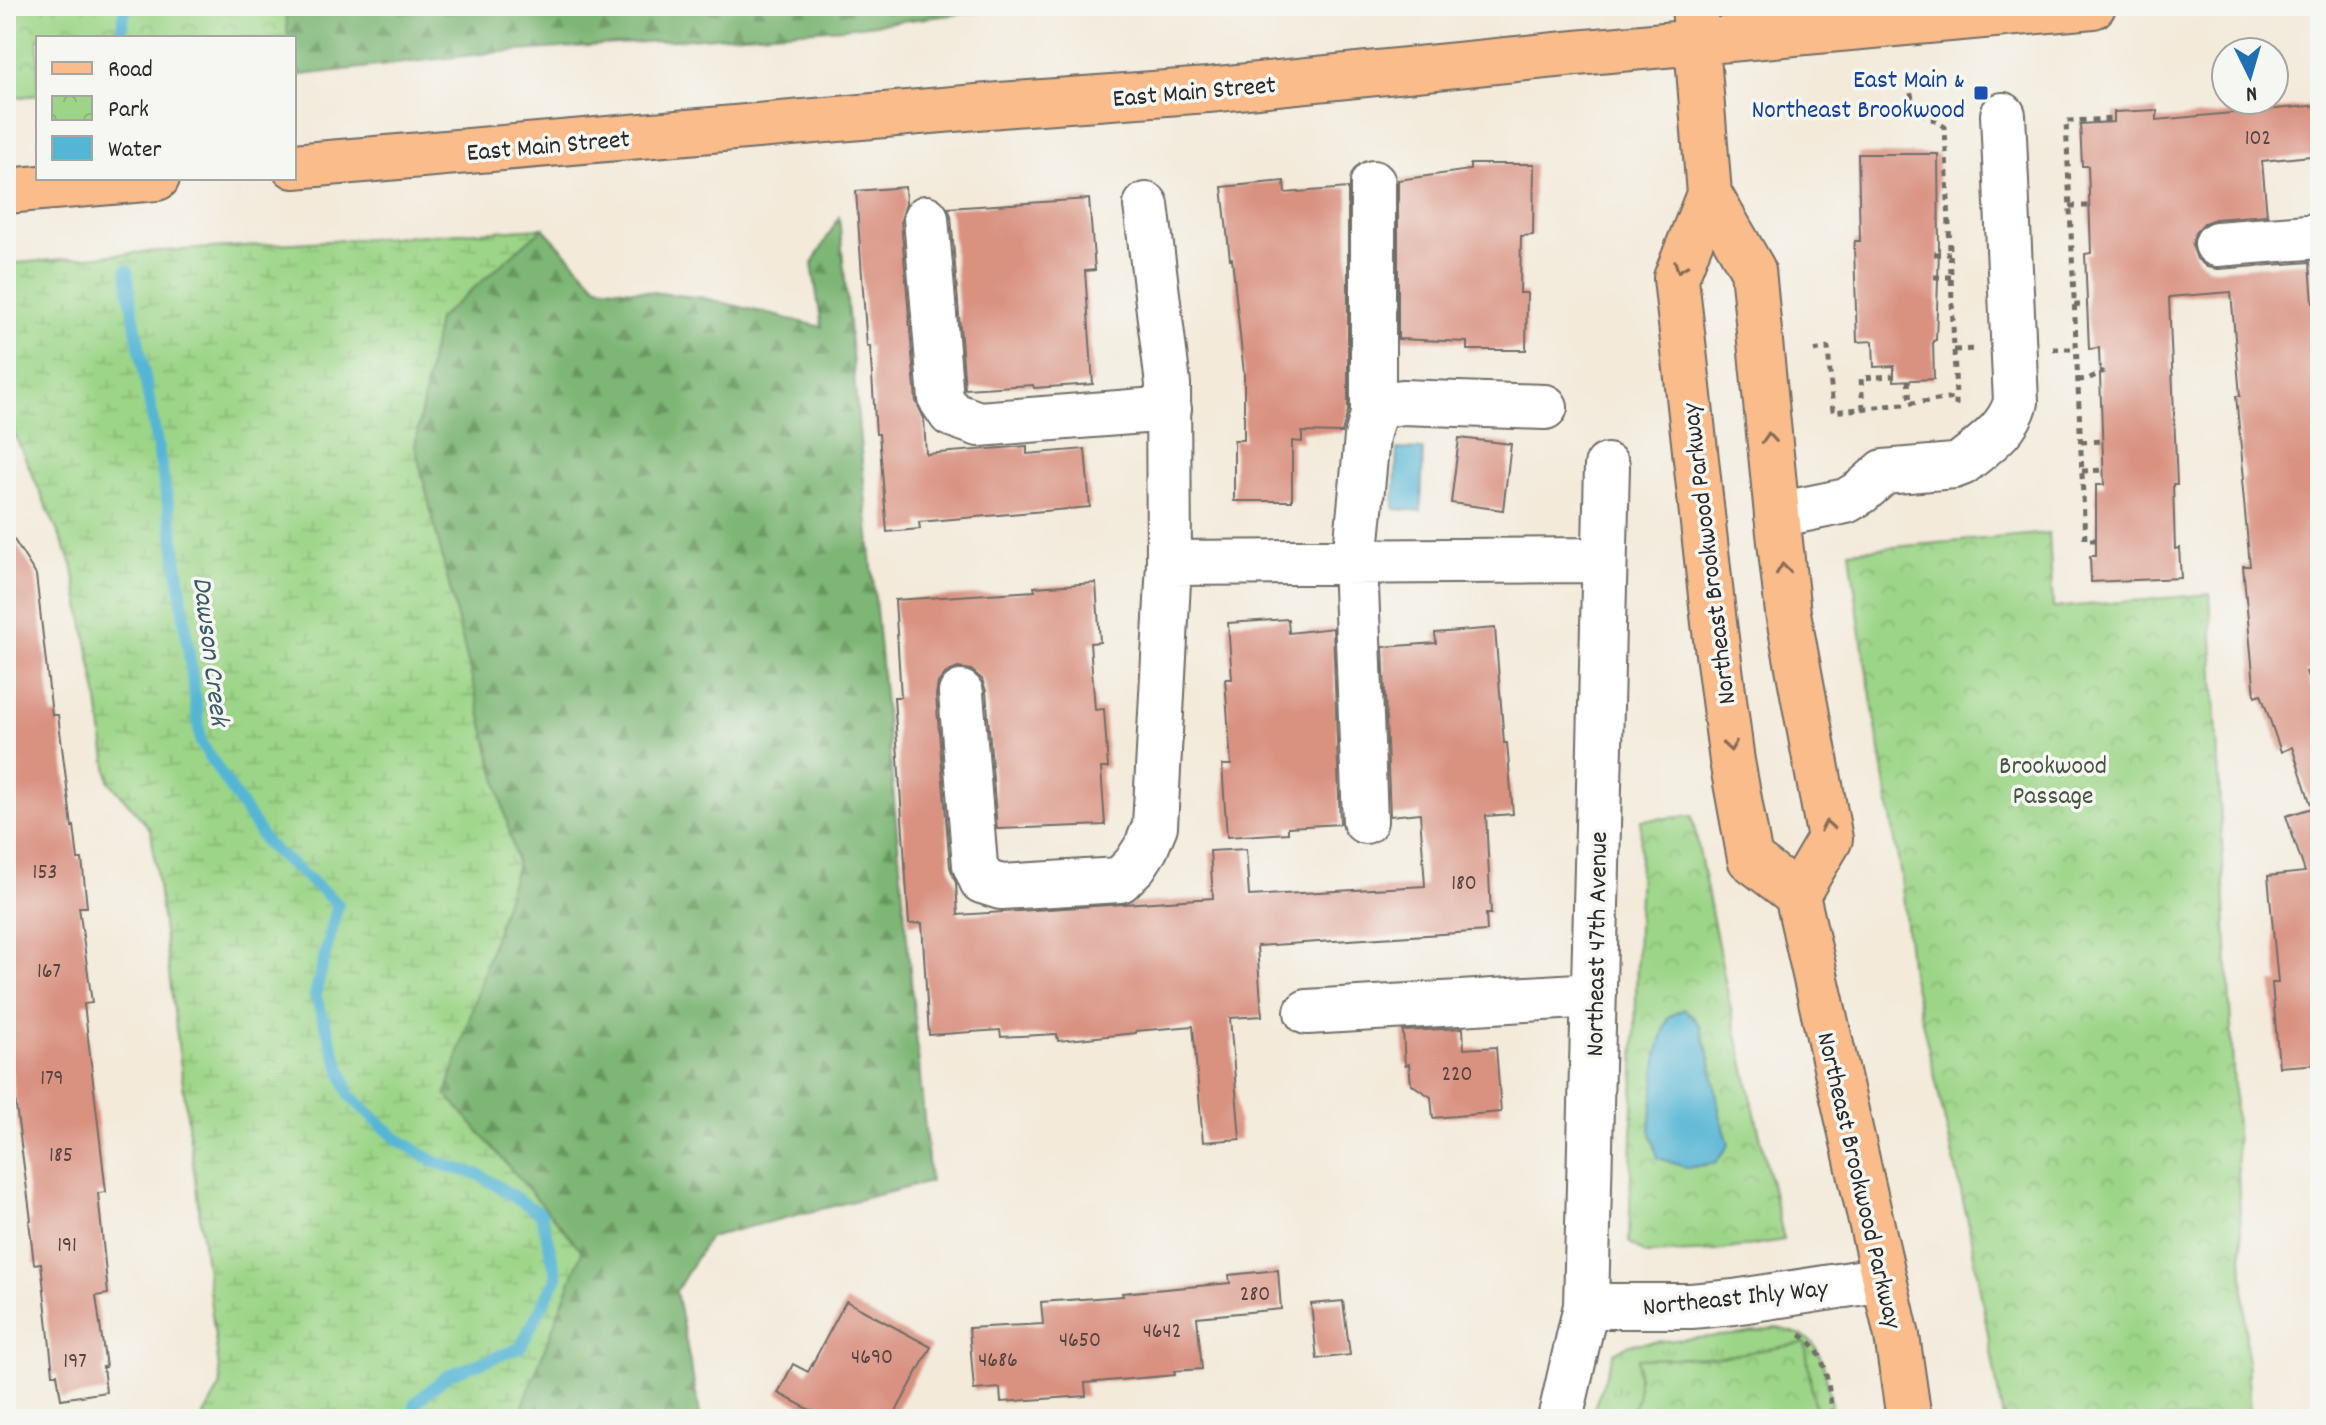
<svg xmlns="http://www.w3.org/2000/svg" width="2326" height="1425" font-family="Dekko,sans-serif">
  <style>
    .grass { fill: url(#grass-tufts); stroke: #648059; stroke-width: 2 }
    .forest { fill: url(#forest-firs); stroke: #547050; stroke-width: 2 }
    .wetland { fill: url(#wetland-marsh); stroke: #648059; stroke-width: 2 }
    .park { fill: url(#park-crowns); stroke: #648059; stroke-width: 2 }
    .water { fill: #55b5d4; stroke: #407080; stroke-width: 2 }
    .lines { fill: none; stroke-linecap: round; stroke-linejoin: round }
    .stream { stroke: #55b5d4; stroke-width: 12 }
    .building { fill: #d99180 }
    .minor-casing { stroke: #716e68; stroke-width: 48 }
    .major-casing { stroke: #716e68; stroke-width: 48 }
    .path { stroke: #716e68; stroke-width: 5; stroke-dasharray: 6 6; stroke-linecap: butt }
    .minor { stroke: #fff; stroke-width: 44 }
    .major { stroke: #f9bc8a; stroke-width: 44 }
    .oneway { stroke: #886c56 }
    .transit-dot { fill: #1a4fb4; stroke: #f6f6f2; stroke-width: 3 }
    .labels { text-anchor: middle; stroke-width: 7; stroke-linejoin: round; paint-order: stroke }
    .number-label { font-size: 22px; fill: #564440 }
    .transit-label { font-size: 26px; fill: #164399; stroke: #f6f6f2; text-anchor: end }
    .street-label { font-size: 26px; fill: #2b2b2b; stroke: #f6f6f2 }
    .park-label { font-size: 26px; fill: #475642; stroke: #f6f6f2 }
    .water-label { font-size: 28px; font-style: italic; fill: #3a5b66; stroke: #f6f6f2 }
  </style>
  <defs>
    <pattern id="grass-tufts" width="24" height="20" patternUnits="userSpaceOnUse" patternTransform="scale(2)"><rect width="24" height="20" fill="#9cd587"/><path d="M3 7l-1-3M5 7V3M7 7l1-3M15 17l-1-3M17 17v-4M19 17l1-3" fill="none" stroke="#87b775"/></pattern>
    <pattern id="forest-firs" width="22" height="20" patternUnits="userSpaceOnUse" patternTransform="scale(2)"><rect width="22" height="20" fill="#7db674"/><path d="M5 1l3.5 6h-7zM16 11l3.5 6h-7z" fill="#67945f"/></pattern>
    <pattern id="wetland-marsh" width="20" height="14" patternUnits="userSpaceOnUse" patternTransform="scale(2)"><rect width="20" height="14" fill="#9cd587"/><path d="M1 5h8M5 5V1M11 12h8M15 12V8" fill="none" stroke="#87b775"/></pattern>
    <pattern id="park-crowns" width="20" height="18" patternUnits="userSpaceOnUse" patternTransform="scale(2)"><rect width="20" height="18" fill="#9cd587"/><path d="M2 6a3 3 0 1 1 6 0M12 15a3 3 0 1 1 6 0" fill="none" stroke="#87b775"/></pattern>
  </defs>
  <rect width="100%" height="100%" fill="#f6f6f2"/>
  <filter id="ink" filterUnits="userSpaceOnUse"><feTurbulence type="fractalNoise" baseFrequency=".0125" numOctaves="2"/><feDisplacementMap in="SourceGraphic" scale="16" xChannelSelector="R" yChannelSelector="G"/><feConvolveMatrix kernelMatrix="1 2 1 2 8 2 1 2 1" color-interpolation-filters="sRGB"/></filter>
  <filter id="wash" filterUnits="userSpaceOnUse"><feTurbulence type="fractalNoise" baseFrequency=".006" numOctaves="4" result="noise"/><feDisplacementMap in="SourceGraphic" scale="32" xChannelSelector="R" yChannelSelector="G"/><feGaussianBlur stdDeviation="1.8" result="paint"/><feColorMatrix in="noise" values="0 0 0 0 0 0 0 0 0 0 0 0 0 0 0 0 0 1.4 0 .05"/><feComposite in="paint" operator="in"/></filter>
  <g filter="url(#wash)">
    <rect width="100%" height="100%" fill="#f3eada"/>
    <path class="grass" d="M1777 1328C1788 1331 1799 1332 1808 1339 1827 1353 1829 1397 1833 1419H1590L1614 1353 1630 1344 1742 1334Z"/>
    <path class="forest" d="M51 6H1000L1001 9 843 28 490 53 294 76V38H38V95L6 98Z
      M839 217 930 1182 709 1237 676 1291 701 1419H526L523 1405 582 1251 446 1094 517 864 415 446 438 319 543 228 597 286 704 298 822 327 812 264Z"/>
    <path class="wetland" d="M543 228 438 319 415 446 517 864 446 1094 582 1251 523 1405 526 1419H202L221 1385 151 830 109 781 97 694 72 564 14 433 6 423V264L147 252Z"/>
    <path class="park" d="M6 6H285L288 38H38V95L6 98Z
      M2049 533 2053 608 2210 594 2250 1419H2003L1968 1222 1911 973 1901 877 1862 642 1850 551Z
      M1692 816 1729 1000 1784 1240 1716 1251 1646 1254 1629 1242 1641 820Z
      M1805 1343 1816 1419H1629L1638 1397V1359L1720 1357Z"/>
    <path class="water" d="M1397 449 1423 450 1421 511 1394 509Z
      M1684 1009 1700 1025 1711 1062 1720 1115 1729 1144 1716 1163 1688 1168 1658 1158 1650 1129 1658 1051 1668 1017Z"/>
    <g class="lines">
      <path class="stream" d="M121 38 124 12 131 6
        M127 270 130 295 172 526 201 743 267 844 338 904 315 995 350 1096 397 1139 437 1163 480 1175 541 1214 557 1277 520 1348 448 1375 415 1403 414 1419"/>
    </g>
    <g id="blocks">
      <path class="building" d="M2320 105V155L2262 161 2267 215 2215 219 2204 223 2195 233 2192 245 2197 259 2207 267 2218 269 2310 262 2313 303H2320V668L2306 672 2320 712V1064L2279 1067 2272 983H2278L2268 876 2305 872 2286 816 2312 808 2292 747 2281 752 2261 694 2255 696 2243 566H2250L2242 480 2244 479 2236 396H2240L2231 292 2169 297 2177 484H2173L2175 549 2179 548 2181 578 2091 582 2090 556H2096V485H2104L2099 348 2089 349 2085 254 2091 253 2088 166H2082L2080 124 2114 122V112L2157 110V120Z
        M1858 154H1938L1939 249 1936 340 1933 341 1934 379 1894 381V366L1874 367 1873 341 1857 342 1854 247 1855 241H1860Z
        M1470 164H1534L1533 235 1521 236 1520 293H1527L1526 350H1467V342L1398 339V180L1470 170Z
        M1284 181 1285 193 1348 188V411L1342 433 1302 432V442L1292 441V501H1234V440H1244V374L1232 258 1230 259 1222 187Z
        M905 187 906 204 901 220 916 401 924 418 926 454 1027 446V454L1085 449 1090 507 919 522 920 529 887 532 879 434H876L870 346 867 347 856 191Z
        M1089 199 1095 270 1085 271 1093 384 1034 388 1033 385 965 389 951 216 948 208Z
        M1459 438 1511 444 1503 510 1451 503Z
        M6 527 36 575 52 715H58L72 827 74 826 78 859H82L87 907H79L92 1003 84 1004 106 1192 98 1193 108 1294 96 1296 106 1367H103L106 1392 61 1399 57 1374H53L41 1263 34 1264 29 1221 31 1220 6 1031Z
        M1096 583 1100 642 1090 643 1095 710 1104 709 1108 768H1101L1105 825 997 829 986 691 982 679 971 670 958 668 946 673 938 683 936 695 950 867 956 883 958 915 1213 898 1210 851 1246 849 1249 896 1425 886 1420 813 1390 816 1383 647 1436 643 1435 633 1495 628 1504 743H1507L1513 814 1486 816 1491 914H1486L1487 931 1257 946 1262 1016 1230 1018 1240 1139 1203 1142 1193 1026 1136 1031V1033L1058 1041 1057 1034 1001 1037 1000 1030 929 1035 922 923 909 924 894 697H901L895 600 1035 591 1034 587Z
        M1288 619 1289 633 1333 628 1340 824 1288 827V833L1227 837 1222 765H1231L1225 679H1232L1228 623Z
        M1463 1028 1464 1049 1496 1047 1501 1112 1433 1118 1431 1097 1411 1084 1409 1064 1405 1065 1403 1031Z
        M1278 1270 1281 1309 1197 1317 1202 1369 1174 1371 1175 1375 1085 1383 1086 1396 1001 1402 1000 1388 974 1390 969 1328 1043 1324 1041 1302 1123 1296 1122 1293 1230 1283 1229 1275Z
        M846 1301 931 1347 892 1419H827L778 1393 793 1364 808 1372Z
        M1343 1301 1350 1355 1317 1359 1311 1304Z"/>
    </g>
  </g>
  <g filter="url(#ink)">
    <use href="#blocks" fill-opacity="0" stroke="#716e68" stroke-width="2"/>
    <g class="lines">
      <defs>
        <path id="minor" d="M1373 183V414
          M1146 205 1168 384 1169 563 1604 560
          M926 218 941 399 951 414 979 424 1169 409
          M2217 244 2320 236
          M1777 515 1846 501 1861 492 1884 472 1954 466 1962 463C1984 445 2008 430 2016 402L2003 115
          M961 693 975 865 982 881 1001 887 1120 880 1135 865 1146 848 1155 826 1169 563
          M1365 821 1355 561 1367 437 1373 414 1386 405 1402 402 1545 407
          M1307 1012 1594 995
          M1586 1306H1691L1734 1302 1884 1279
          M1560 1419 1586 1306 1607 466"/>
        <path id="major" d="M1694 6 1709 194 1753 270 1777 515 1788 613 1830 839 1797 895
          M294 166 1000 105 1208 90 1576 53 2093 6
          M6 191 157 178
          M1709 194 1676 278 1714 623 1732 761 1750 859 1797 895 1897 1336 1909 1419"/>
      </defs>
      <use href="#minor" class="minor-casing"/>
      <use href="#major" class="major-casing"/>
      <path class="path" d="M1911 93 1913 107 1945 127 1956 398
        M2070 206H2089
        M1934 254H1950
        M1934 277H1951
        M2074 305H2087
        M2053 349H2076
        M1954 350 1975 349
        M1814 351 1828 348 1833 412 1956 398V410
        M1908 380 1910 403
        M2078 380 2088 379 2104 371
        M1863 409 1861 378 1894 376
        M2081 442 2102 441
        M2082 471 2104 470
        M2096 540H2085L2066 121 2114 119
        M1800 1335C1829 1350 1828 1390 1833 1419"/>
      <use href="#minor" class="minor"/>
      <use href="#major" class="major"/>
    </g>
    <defs><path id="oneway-chevron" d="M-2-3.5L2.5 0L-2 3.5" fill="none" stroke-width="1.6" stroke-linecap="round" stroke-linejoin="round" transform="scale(2)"/></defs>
    <g class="oneway">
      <use href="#oneway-chevron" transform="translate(1680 267) rotate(110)"/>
      <use href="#oneway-chevron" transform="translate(1769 438) rotate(-95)"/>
      <use href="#oneway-chevron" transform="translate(1783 569) rotate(-97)"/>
      <use href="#oneway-chevron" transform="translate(1730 746) rotate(82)"/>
      <use href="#oneway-chevron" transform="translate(1827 826) rotate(-100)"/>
    </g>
  </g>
  <rect class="transit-dot" x="1973" y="85" width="16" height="16" rx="4"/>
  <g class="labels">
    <g class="number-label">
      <text x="2258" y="144">102</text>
      <text x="45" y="878">153</text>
      <text x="1464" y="889">180</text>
      <text x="49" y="977">167</text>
      <text x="1457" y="1080">220</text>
      <text x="52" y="1084">179</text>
      <text x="61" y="1161">185</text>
      <text x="67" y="1251">191</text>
      <text x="1255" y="1300">280</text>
      <text x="1162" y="1337">4642</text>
      <text x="1080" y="1346">4650</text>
      <text x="872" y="1363">4690</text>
      <text x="998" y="1366">4686</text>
      <text x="75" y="1367">197</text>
    </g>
    <g class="transit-label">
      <text x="1965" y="87">East Main &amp;<tspan x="1965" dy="30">Northeast Brookwood</tspan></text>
    </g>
    <g class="street-label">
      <text transform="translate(1194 90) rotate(-5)" y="9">East Main Street</text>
      <text transform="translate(548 144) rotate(-5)" y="9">East Main Street</text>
      <text transform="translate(1707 554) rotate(-97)" y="9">Northeast Brookwood Parkway</text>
      <text transform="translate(1595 944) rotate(-89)" y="9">Northeast 47th Avenue</text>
      <text transform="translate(1861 1180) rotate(77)" y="9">Northeast Brookwood Parkway</text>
      <text transform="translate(1735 1296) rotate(-6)" y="9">Northeast Ihly Way</text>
    </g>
    <g class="park-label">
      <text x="2053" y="773">Brookwood<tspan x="2053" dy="30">Passage</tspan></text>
    </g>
    <g class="water-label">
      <text transform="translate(213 651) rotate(83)" y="10">Dawson Creek</text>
    </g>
  </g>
  <rect width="2326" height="1425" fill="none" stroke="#f6f6f2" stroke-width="32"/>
  <rect x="36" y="36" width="260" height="144" fill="#f6f6f2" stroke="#a5a5a2" stroke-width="2"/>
  <rect x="52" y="62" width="40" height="12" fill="#f9bc8a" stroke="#a5a5a2" stroke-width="2"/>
  <text x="108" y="76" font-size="24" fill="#2b2b2b">Road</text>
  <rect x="52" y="96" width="40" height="24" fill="url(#park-crowns)" stroke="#a5a5a2" stroke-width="2"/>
  <text x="108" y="116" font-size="24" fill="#2b2b2b">Park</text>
  <rect x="52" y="136" width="40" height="24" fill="#55b5d4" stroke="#a5a5a2" stroke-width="2"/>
  <text x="108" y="156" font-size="24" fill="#2b2b2b">Water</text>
  <g transform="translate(2250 76) rotate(175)"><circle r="38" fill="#f6f6f2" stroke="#a5a5a2" stroke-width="2"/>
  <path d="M0-6L14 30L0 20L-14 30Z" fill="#1f6fb2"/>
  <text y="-12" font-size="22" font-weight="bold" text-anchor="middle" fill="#2b2b2b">N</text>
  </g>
</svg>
